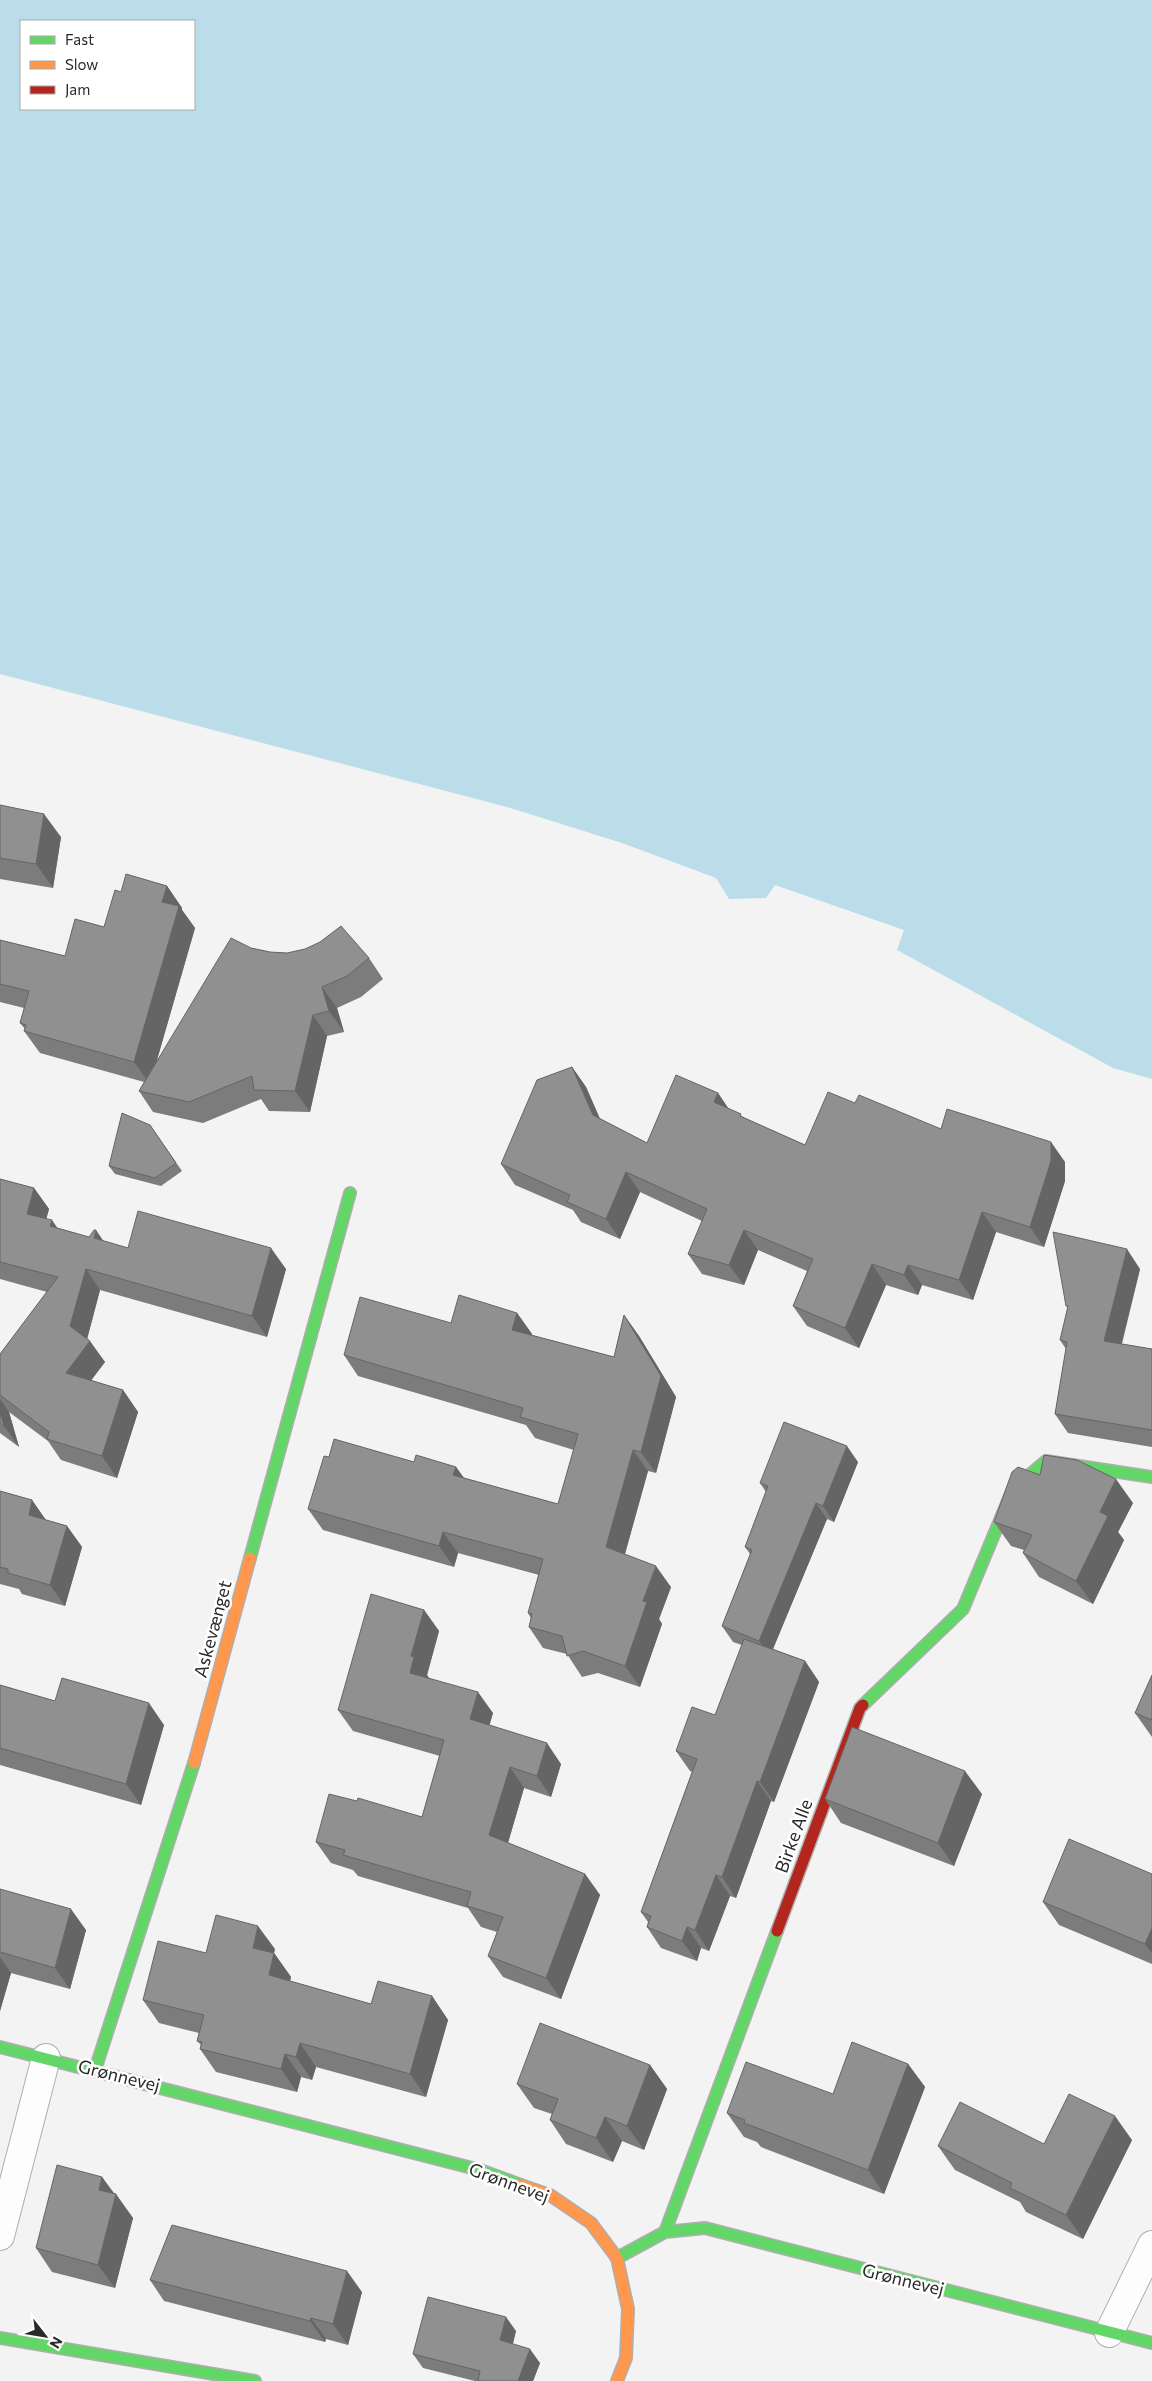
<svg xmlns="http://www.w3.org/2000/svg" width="1152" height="2381" font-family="Commissioner,sans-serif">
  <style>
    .water { fill: #badde9; fill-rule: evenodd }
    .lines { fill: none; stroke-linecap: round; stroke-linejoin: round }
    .street-casing { stroke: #aeaeae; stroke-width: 30 }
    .fast-casing { stroke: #aeaeae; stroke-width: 14 }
    .slow-casing { stroke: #aeaeae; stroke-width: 14 }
    .jam-casing { stroke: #aeaeae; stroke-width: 14 }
    .street { stroke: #fdfdfd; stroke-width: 28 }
    .fast { stroke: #63d668; stroke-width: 11 }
    .slow { stroke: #ff974d; stroke-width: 11 }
    .jam { stroke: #b3261e; stroke-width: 11 }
    .wall { fill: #7d7c7c }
    .shaded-wall { fill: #666565 }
    .building { fill: #919090; stroke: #666565 }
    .labels { text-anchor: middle; stroke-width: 5; stroke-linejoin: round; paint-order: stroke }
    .street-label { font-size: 18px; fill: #29292a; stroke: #fff }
  </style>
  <rect width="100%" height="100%" fill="#f3f3f3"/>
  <path class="water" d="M0 0H1152V1079L1113 1068 897 950 904 930 775 885 766 898 729 899 716 878 622 843 507 807 0 674ZM21 21H194V109H21Z"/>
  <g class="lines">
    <defs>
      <path id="street" d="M0 2236 46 2058
        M1109 2333 1152 2245"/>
      <path id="fast" d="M250 1558 350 1193
        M863 1705 963 1609 1013 1489 1046 1461 1152 1477
        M0 2047 480 2170 521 2185
        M95 2070 194 1763
        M665 2232 777 1931
        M617 2258 665 2232 705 2228 1152 2343
        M0 2338 255 2381"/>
      <path id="slow" d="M194 1763 250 1558
        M521 2185 550 2195 591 2223 617 2258 628 2309 626 2358 617 2381"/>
      <path id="jam" d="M777 1931 860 1708 863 1705"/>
    </defs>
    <use href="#street" class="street-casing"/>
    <use href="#fast" class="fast-casing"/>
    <use href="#slow" class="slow-casing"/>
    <use href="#jam" class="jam-casing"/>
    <use href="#street" class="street"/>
    <use href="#fast" class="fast"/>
    <use href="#slow" class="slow"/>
    <use href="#jam" class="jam"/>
  </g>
  <path class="wall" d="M0 805 61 837 53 888 0 879Z
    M167 886 182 908V910L195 928 157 1060 251 948 270 952 369 958 383 979 361 997 337 1008 344 1032 327 1036 310 1112 269 1111 261 1099 203 1123 153 1112 139 1091 144 1082 40 1053 24 1031 25 1029 20 1023 24 1008 0 1002V940L65 956 104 927 121 892Z
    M572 1067 586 1087 600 1119 647 1143 718 1093 728 1108 745 1118 805 1145 855 1103 941 1129 1065 1162V1181L1044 1247 996 1232 973 1300 922 1285 918 1295 886 1285 859 1348 807 1326 793 1306 807 1271 758 1250 744 1285 702 1274 688 1254 702 1221 640 1192 620 1239 581 1222 573 1210 515 1185 501 1164Z
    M150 1125 182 1171 161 1186 115 1174 109 1166Z
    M0 1179 34 1188 49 1209 46 1219 57 1228 128 1248 286 1269 267 1337 100 1290 87 1339 105 1362 91 1380 123 1390 138 1412 117 1478 61 1460 48 1441 9 1412 19 1447 0 1433V1354L47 1292 0 1279Z
    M1140 1269 1122 1344 1152 1349V1447L1068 1433 1055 1414 1066 1349 1060 1340 1068 1308 1066 1306Z
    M517 1313 532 1334 531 1335 614 1357 624 1315 639 1336 676 1397 656 1473 648 1471 625 1554 671 1587 659 1619 662 1624 640 1687 598 1673 582 1677 567 1654 543 1648 529 1627 531 1618 528 1613 539 1575 458 1553 454 1567 323 1530 308 1509 329 1457 414 1462 456 1467 464 1478 558 1504 574 1450 535 1438 526 1425 358 1376 344 1355 451 1323Z
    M858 1462 834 1522 827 1519 773 1649 805 1661 819 1682 774 1802 771 1801 736 1898 730 1896 709 1951 701 1948 697 1961 661 1948 647 1927 648 1922 641 1912 692 1772 690 1771 676 1751 715 1715 742 1645 733 1642 722 1626 750 1554 745 1547 766 1492 760 1483Z
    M1040 1475 1133 1503 1118 1532 1124 1540 1093 1604 1039 1577 1023 1553 1024 1550 1011 1546 994 1522Z
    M0 1491 32 1500 46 1520 67 1526 82 1547 65 1606 22 1594 19 1589 0 1584Z
    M424 1610 439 1631 427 1675 429 1678 493 1713 489 1725 561 1764 551 1797 524 1788 508 1843 585 1874 600 1895 561 1999 503 1977 488 1956 497 1932 481 1927 468 1908 358 1876 353 1870 331 1863 316 1842 357 1801 422 1817 440 1756 353 1731 338 1710Z
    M1152 1675V1737L1135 1713Z
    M0 1685 55 1701 164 1725 141 1805 0 1765Z
    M982 1794 954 1866 841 1823 825 1799Z
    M1152 1874V1964L1059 1925 1043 1902Z
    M0 1889 86 1930 70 1989 11 1973 0 2011Z
    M275 1949 274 1953 291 1977 290 1981 371 2004 432 1996 448 2020 426 2097 316 2067 312 2080 301 2077 297 2092 216 2072 200 2049 201 2045 197 2041 199 2033 159 2023 143 2000 206 1953Z
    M908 2064 925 2087 884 2194 761 2147 757 2142 744 2137 727 2113 833 2094Z
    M650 2065 667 2089 644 2150 622 2141 613 2162 566 2144 550 2120 552 2114 534 2108 517 2084Z
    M1132 2140 1083 2239 1026 2212 1020 2202 955 2170 938 2146 1044 2144Z
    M102 2177 133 2218 115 2288 52 2272 36 2248Z
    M150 2280 362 2292 348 2345 326 2339 325 2342 164 2301Z
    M516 2331 513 2344 540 2363 533 2381H475L423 2368 413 2354Z"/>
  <path class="shaded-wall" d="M44 814 61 837 53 888 36 864Z
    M167 886 182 908V910L195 928 150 1084 134 1062 162 902Z
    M322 987 337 1008 344 1032 329 1011Z
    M313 1015 327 1036 310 1112 295 1091Z
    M572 1067 586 1087 607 1135 593 1115Z
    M718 1093 732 1114 714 1102Z
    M1051 1142 1065 1162V1181L1044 1247 1030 1227Z
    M626 1172 640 1192 620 1239 606 1219Z
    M34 1188 49 1209 42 1235 27 1214Z
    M982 1212 996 1232 973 1300 959 1280Z
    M52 1220 67 1242 50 1226Z
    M96 1230 111 1252 94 1238Z
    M744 1230 758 1250 744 1285 729 1265Z
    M271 1248 286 1269 267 1337 252 1316Z
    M1127 1249 1140 1269 1117 1361 1104 1341Z
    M872 1264 886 1285 859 1348 845 1328Z
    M908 1265 922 1285 918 1295 904 1275Z
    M86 1269 100 1290 85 1347 70 1326Z
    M517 1313 532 1334 526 1351 512 1330Z
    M624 1315 639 1336 676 1397 656 1473 641 1452Z
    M90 1341 105 1362 81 1394 66 1373Z
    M123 1390 138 1412 117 1478 102 1456Z
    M0 1399 9 1412 19 1447 4 1426 0 1412Z
    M847 1446 858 1462 834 1522 823 1506Z
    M633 1450 648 1471 621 1568 606 1547Z
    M456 1467 471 1488 453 1475Z
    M1116 1479 1133 1503 1118 1532 1124 1540 1093 1604 1076 1581 1100 1512Z
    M32 1500 47 1522 29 1515Z
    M816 1503 827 1519 770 1656 759 1641Z
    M67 1526 82 1547 65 1606 50 1585Z
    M443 1532 458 1553 454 1567 439 1546Z
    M656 1566 671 1587 659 1619 662 1624 640 1687 625 1666 643 1601Z
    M424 1610 439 1631 427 1675 429 1678 410 1673 411 1656Z
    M805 1661 819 1682 774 1802 760 1782Z
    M478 1692 493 1713 485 1741 470 1719Z
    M149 1703 164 1725 141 1805 126 1784Z
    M547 1743 561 1764 551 1797 537 1776Z
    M510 1767 524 1788 504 1856 489 1835Z
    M965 1771 982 1794 954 1866 938 1843Z
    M757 1781 771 1801 736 1898 722 1877Z
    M585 1874 600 1895 561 1999 546 1978Z
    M716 1875 730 1896 709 1951 695 1930Z
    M71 1909 86 1930 70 1989 55 1968Z
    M258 1926 275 1949 269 1972 253 1948Z
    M687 1927 701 1948 697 1961 682 1941Z
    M1152 1928V1953L1145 1944Z
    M274 1953 291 1977 285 1999 269 1975Z
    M0 1957 11 1973 0 2011Z
    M432 1996 448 2020 426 2097 410 2074Z
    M300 2043 316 2067 312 2080 296 2057Z
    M285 2054 301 2077 297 2092 281 2069Z
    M908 2064 925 2087 884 2194 868 2170Z
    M650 2065 667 2089 644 2150 627 2126Z
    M1115 2116 1132 2140 1083 2239 1066 2215Z
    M605 2117 622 2141 613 2162 596 2138Z
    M102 2177 115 2196 116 2194 133 2218 115 2288 98 2265 99 2190Z
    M347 2271 362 2292 348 2345 333 2324Z
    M506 2317 516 2331 510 2354 500 2340Z
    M311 2318 326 2339 325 2342 310 2321Z
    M530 2349 540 2363 533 2381H518Z"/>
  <path class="building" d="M0 805 44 814 36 864 0 858Z
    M126 874 167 886 162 902 179 906 134 1062 24 1031 26 1025 20 1023 29 991 0 984V940L65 956 75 919 104 927 115 890 121 892Z
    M341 926 369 958 347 976 322 987 329 1011 313 1015 295 1091 254 1090 252 1076 189 1102 139 1091 231 938 251 948 270 952 287 953 305 949 320 942Z
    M572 1067 593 1115 647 1143 676 1075 718 1093 714 1102 741 1114 740 1116 805 1145 828 1092 855 1103 859 1095 941 1129 947 1109 1051 1142V1161L1030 1227 982 1212 959 1280 908 1265 904 1275 872 1264 845 1328 793 1306 813 1259 744 1230 729 1265 688 1254 707 1209 626 1172 606 1219 567 1202 570 1195 501 1164 537 1080Z
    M122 1113 150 1125 176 1163 155 1178 109 1166Z
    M0 1179 34 1188 27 1214 52 1220 50 1226 89 1237 94 1230H96L94 1238 128 1248 138 1211 271 1248 252 1316 86 1269 70 1326 90 1341 66 1373 123 1390 102 1456 47 1439 49 1432 0 1395V1354L58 1277 0 1262Z
    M1053 1232 1127 1249 1104 1341 1152 1349V1430L1055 1414 1067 1342 1060 1340 1068 1306H1066Z
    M459 1295 517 1313 512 1330 614 1357 624 1315 661 1376 641 1452 633 1450 606 1547 656 1566 643 1601 647 1602 625 1666 583 1651 567 1656 562 1636 529 1627 532 1614 528 1613 543 1559 443 1532 439 1546 308 1509 324 1456 329 1457 334 1439 414 1462 416 1455 456 1467 453 1475 558 1504 578 1434 520 1417 523 1408 344 1355 360 1297 451 1323Z
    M0 1412 4 1426 0 1423Z
    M784 1422 847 1446 823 1506 816 1503 759 1641 722 1626 752 1550 745 1547 768 1486 760 1483Z
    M1044 1455 1077 1460 1116 1479 1100 1512 1108 1516 1076 1581 1023 1553 1032 1535 994 1522 1012 1472 1018 1467 1040 1475Z
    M0 1491 32 1500 29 1515 67 1526 50 1585 8 1573V1569L0 1567Z
    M371 1594 424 1610 411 1656 414 1657 410 1673 478 1692 470 1719 547 1743 537 1776 510 1767 489 1835 585 1874 546 1978 488 1956 503 1917 467 1906 471 1892 343 1855 345 1850 316 1842 329 1794 357 1801 358 1798 422 1817 444 1740 338 1710Z
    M744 1639 805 1661 760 1782 757 1781 722 1877 716 1875 695 1930 687 1927 682 1941 647 1927 651 1916 641 1912 697 1759 676 1751 692 1707 715 1715Z
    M1152 1675V1720L1135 1713Z
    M62 1678 149 1703 126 1784 0 1748V1685L55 1701Z
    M852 1727 965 1771 938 1843 825 1799Z
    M1069 1839 1152 1874V1928L1145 1944 1043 1902Z
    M0 1889 71 1909 55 1968 0 1952Z
    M216 1915 258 1926 253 1948 274 1953 269 1975 371 2004 378 1981 432 1996 410 2074 300 2043 296 2057 285 2054 281 2069 200 2049 202 2042 197 2041 204 2015 143 2000 158 1941 206 1953Z
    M540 2023 650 2065 627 2126 605 2117 596 2138 550 2120 558 2099 517 2084Z
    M852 2042 908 2064 868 2170 744 2123 745 2120 727 2113 746 2062 833 2094Z
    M1069 2094 1115 2116 1066 2215 1010 2188 1012 2183 938 2146 960 2102 1044 2144Z
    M57 2165 102 2177 99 2190 116 2194 98 2265 36 2248Z
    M172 2225 347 2271 333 2324 311 2318 310 2321 150 2280Z
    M428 2297 506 2317 500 2340 530 2349 518 2381H478L480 2371 413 2354Z"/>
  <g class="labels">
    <g class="street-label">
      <text transform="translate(213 1629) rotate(-75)" y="6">Askevænget</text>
      <text transform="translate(794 1836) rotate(-70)" y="6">Birke Alle</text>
      <text transform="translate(119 2076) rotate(14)" y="6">Grønnevej</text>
      <text transform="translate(509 2183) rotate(20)" y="6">Grønnevej</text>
      <text transform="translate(903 2280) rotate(14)" y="6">Grønnevej</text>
    </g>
  </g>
  <rect x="20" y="20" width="175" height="90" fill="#ffffff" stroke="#a9a9aa"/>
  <rect x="30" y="36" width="25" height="8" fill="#63d668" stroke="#a9a9aa"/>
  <text x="65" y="45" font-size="15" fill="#29292a">Fast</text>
  <rect x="30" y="61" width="25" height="8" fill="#ff974d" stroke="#a9a9aa"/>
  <text x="65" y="70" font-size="15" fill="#29292a">Slow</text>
  <rect x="30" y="86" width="25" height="8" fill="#b3261e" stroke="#a9a9aa"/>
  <text x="65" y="95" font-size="15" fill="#29292a">Jam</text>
  <g transform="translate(45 2336) rotate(121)" stroke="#ffffff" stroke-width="4" paint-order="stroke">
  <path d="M0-4L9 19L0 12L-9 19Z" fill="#29292a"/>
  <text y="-8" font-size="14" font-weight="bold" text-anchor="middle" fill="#29292a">N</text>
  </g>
</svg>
